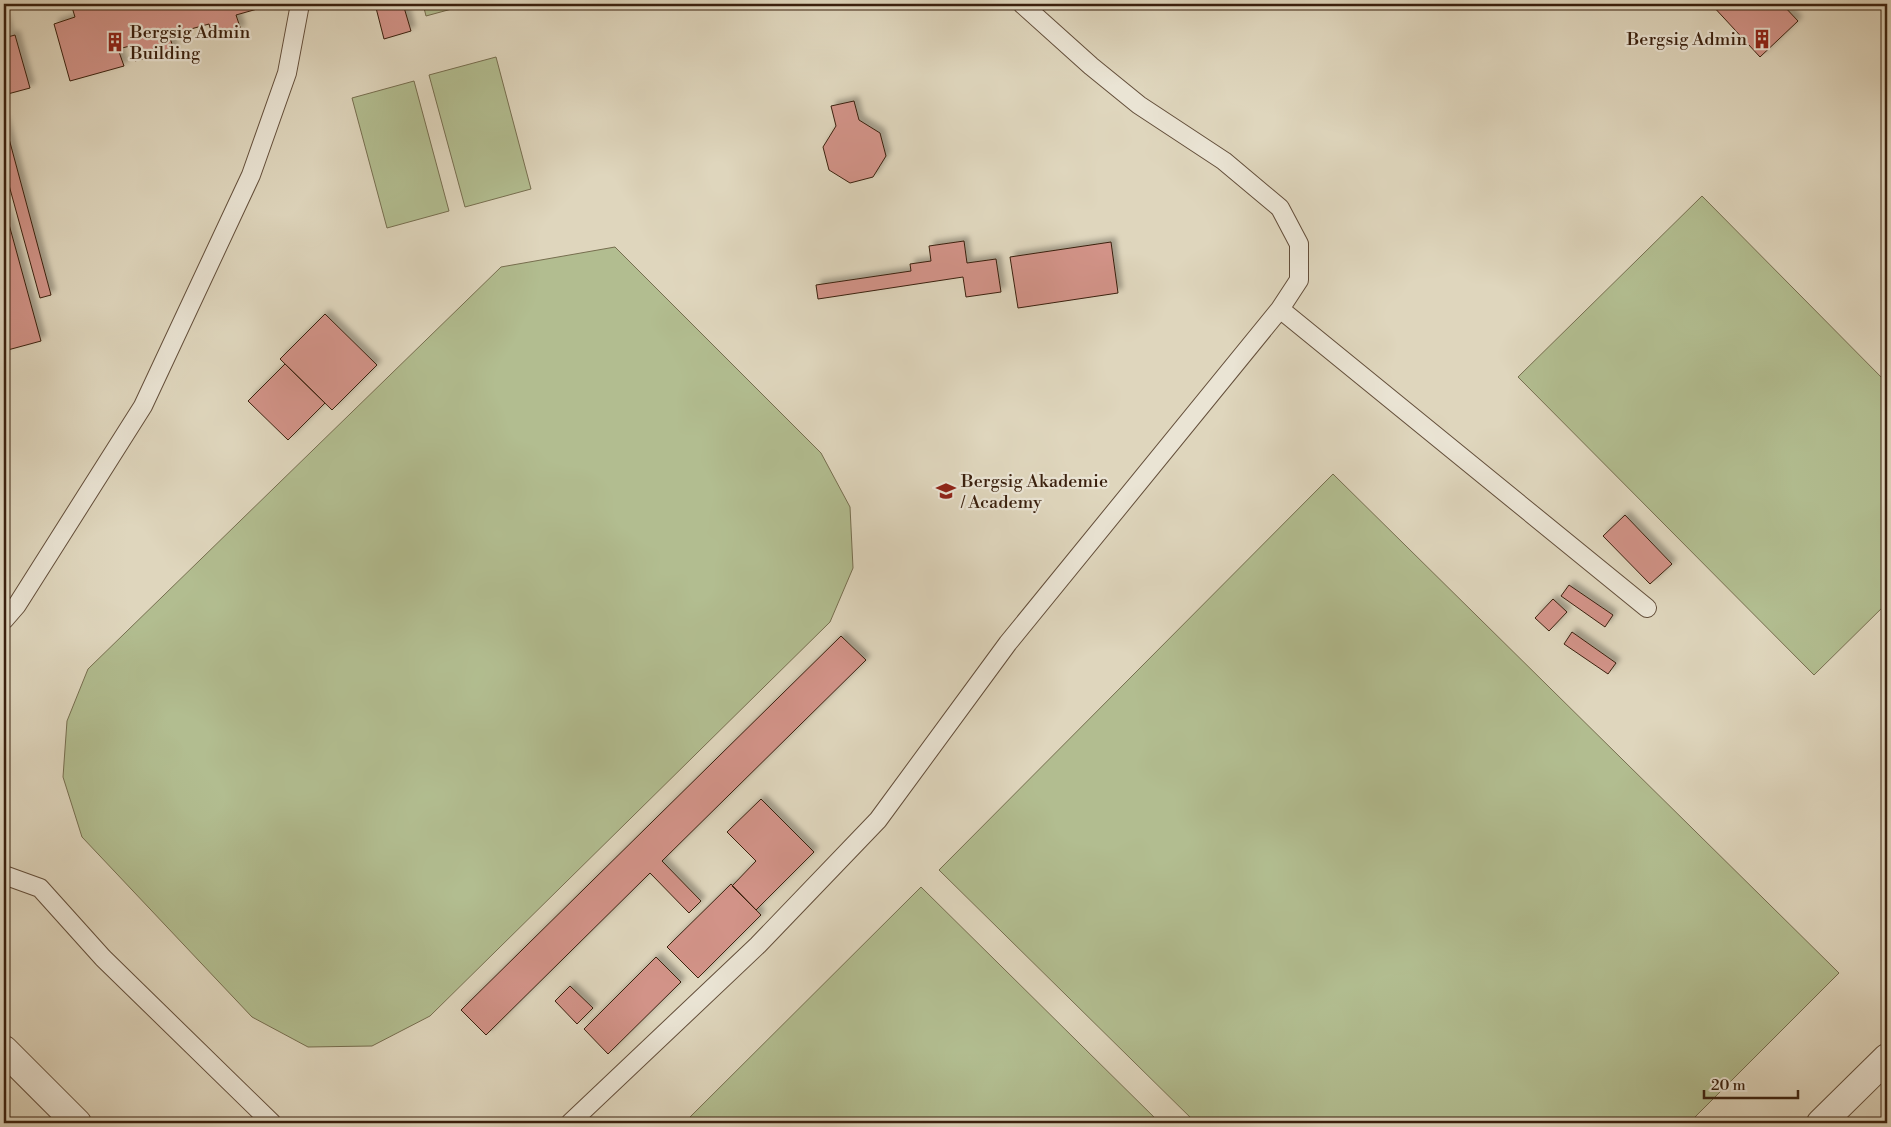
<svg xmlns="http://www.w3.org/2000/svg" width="1891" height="1127" font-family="'Libre Bodoni',serif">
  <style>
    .green { fill: #b2bd90; stroke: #766e4f }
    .building { fill: #d29388; stroke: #3a200e; filter: url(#shadow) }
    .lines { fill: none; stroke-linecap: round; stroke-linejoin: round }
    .service-casing { stroke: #634e3a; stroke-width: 20 }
    .minor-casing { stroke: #634e3a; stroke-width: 30 }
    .service { stroke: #eae4d4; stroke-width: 18 }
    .minor { stroke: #eae4d4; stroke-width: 28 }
    .labels { text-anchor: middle; stroke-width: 4.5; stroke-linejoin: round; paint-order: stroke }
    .poi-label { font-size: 18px; fill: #3a200e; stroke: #eae4d4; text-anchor: start }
  </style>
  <defs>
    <filter id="shadow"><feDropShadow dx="4.5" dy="-4.5" stdDeviation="2.5" flood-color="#0004"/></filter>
  </defs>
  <rect width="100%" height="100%" fill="#dfd6bd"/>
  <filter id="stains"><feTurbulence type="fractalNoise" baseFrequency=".004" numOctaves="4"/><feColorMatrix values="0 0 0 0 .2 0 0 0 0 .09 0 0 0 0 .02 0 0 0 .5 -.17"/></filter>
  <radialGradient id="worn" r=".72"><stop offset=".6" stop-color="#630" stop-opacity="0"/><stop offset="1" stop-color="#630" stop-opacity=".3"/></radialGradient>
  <path class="green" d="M423 4H470L426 16Z
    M496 57 531 189 465 207 429 75Z
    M414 81 449 211 387 228 352 98Z
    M1702 196 1887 383V603L1814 675 1518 377Z
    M615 247 821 453 850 507 853 568 830 622 430 1016 372 1046 308 1047 252 1017 82 837 63 777 67 721 88 669 501 267Z
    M1333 474 1839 973 1689 1123H1196L939 870Z
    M921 887 1160 1123H684Z"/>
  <path class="building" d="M71 4H275L236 15 241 30 213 38 209 24 169 35 174 50 135 61 130 46 118 49 124 66 70 81 54 24 75 17Z
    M375 4H403L411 31 384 39Z
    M1711 4H1782L1798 21 1760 57Z
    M4 17 9 35 4 36Z
    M15 35 30 88 4 95V38Z
    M854 101 859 120 880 133 886 156 873 177 850 183 829 170 823 147 836 126 831 106Z
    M4 120 51 295 40 298 4 167Z
    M4 206 41 341 4 351Z
    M964 241 967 263 996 259 1001 292 966 297 963 277 818 299 816 285 911 271 910 264 931 261 929 246Z
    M1111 242 1118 293 1018 308 1010 257Z
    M325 314 377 365 332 410 280 359Z
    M285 364 325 403 288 440 248 401Z
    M1625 515 1672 564 1650 584 1603 536Z
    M1569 585 1613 615 1605 627 1561 596Z
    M1553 599 1567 612 1549 631 1535 618Z
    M1572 632 1616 663 1608 674 1564 644Z
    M841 636 866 660 662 861 701 901 689 913 650 873 486 1035 461 1010Z
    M761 799 814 852 756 910 732 886 756 861 727 832Z
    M731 884 761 915 698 978 667 947Z
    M656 957 681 982 608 1054 584 1029Z
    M570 986 593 1008 577 1024 555 1001Z"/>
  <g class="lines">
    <defs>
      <path id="service" d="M1280 309 1647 608
        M4 620 17 605 143 406 251 175 287 73 300 4
        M4 875 40 888 103 958 272 1123
        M570 1123 758 945 878 820 1008 643 1280 309 1299 280V244L1280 208 1224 161 1139 105 1091 66 1022 4"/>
      <path id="minor" d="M4 1050 77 1123
        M1821 1123 1887 1058"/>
    </defs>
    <use href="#service" class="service-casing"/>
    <use href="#minor" class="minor-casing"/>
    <use href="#service" class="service"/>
    <use href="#minor" class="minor"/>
  </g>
  <defs>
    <symbol id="building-bare" viewBox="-9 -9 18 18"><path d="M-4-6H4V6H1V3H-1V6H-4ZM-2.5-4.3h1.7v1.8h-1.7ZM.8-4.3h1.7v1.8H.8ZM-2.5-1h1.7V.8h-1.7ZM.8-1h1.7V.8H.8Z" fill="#8f2418" stroke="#eae4d4" stroke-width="2.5" paint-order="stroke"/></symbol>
    <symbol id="school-bare" viewBox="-9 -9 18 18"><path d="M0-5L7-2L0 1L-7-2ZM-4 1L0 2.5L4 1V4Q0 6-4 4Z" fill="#8f2418" stroke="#eae4d4" stroke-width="2.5" paint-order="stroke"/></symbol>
  </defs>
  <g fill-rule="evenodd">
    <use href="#building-bare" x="1748" y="25" width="28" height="28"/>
    <use href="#building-bare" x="101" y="28" width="28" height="28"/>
    <use href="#school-bare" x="932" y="477" width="28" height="28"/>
  </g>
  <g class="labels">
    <g class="poi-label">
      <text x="130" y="38">Bergsig Admin<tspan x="130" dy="21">Building</tspan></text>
      <text x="1747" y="45" text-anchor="end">Bergsig Admin</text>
      <text x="961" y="487">Bergsig Akademie<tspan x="961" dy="21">/ Academy</tspan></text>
    </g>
  </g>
  <rect width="1891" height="1127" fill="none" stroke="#dfd6bd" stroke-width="20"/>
  <rect x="5" y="5" width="1881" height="1117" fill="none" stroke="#3a200e" stroke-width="2.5"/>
  <rect x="10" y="10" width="1871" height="1107" fill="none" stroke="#3a200e"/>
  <path d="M1704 1090v8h94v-8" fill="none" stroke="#3a200e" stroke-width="2.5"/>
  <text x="1711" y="1090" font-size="15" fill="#3a200e" stroke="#eae4d4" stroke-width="4" paint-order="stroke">20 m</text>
  <rect width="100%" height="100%" filter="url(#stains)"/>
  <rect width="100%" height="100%" fill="url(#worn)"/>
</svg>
